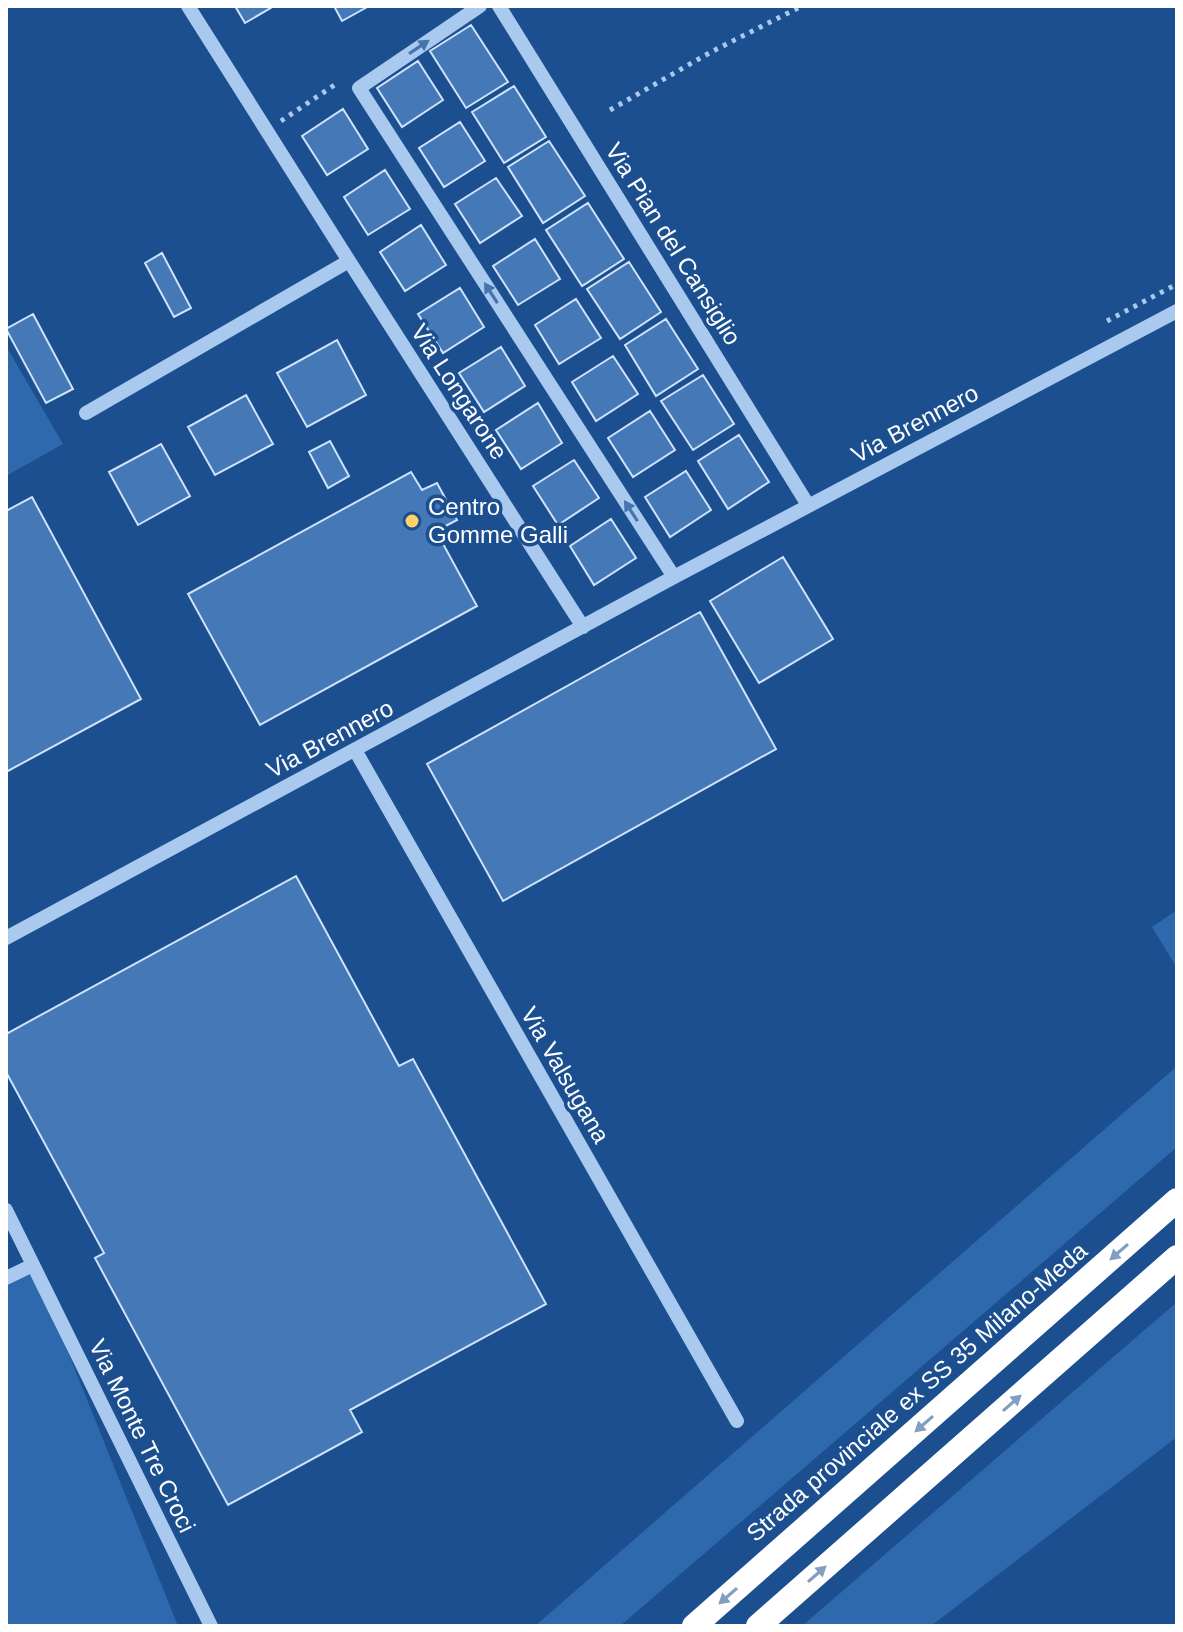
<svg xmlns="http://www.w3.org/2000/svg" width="1183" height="1632" font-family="Arial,sans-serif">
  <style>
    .green { fill: #2e69ad }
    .building { fill: #4478b7; stroke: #cfe3fa; stroke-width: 2 }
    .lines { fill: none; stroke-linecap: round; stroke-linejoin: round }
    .path { stroke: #a9c9ee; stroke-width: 5; stroke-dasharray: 4 6; stroke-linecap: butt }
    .minor { stroke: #a9c9ee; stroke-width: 14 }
    .highway { stroke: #fff; stroke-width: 24 }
    .oneway { fill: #4674ac }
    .oneway2 { fill: #829ec1 }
    .poi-dot { fill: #ffd166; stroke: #1b4f8f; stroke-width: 3 }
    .labels { text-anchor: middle; stroke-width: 7; stroke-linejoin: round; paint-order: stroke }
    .street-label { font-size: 24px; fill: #fff; stroke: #1b4f8f }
    .poi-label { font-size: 24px; fill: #fff; stroke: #1b4f8f; text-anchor: start }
  </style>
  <rect width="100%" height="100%" fill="#1b4f8f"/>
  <path class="green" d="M6 346 63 444 6 476Z
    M1177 910V968L1152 927Z
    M1177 1066V1147L620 1626H535Z
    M33 1265 178 1626H6V1280Z
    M1177 1302V1437L931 1626H802Z"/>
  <path class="building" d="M235 6H274L245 23Z
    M334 6H369L342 21Z
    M471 25 508 82 466 108 430 51Z
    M418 61 443 100 402 127 377 88Z
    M514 86 546 137 504 163 472 112Z
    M343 109 368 149 327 175 302 136Z
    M460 122 485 161 444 187 419 148Z
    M549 141 585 196 543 223 508 167Z
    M385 170 410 209 368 235 344 197Z
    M496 178 522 216 480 243 455 204Z
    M588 203 624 259 582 286 546 230Z
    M421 225 446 265 405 291 380 252Z
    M535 239 560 279 518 305 493 266Z
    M162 253 191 308 174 317 145 263Z
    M629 262 661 312 620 339 587 289Z
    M460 288 484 327 443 353 418 314Z
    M576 299 601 338 559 364 535 325Z
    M33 314 73 389 46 403 6 329Z
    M666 319 698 369 656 396 625 345Z
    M337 340 366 395 307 427 277 373Z
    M501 347 525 386 484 412 459 373Z
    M613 356 638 394 596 421 572 382Z
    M703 375 734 424 693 450 661 401Z
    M246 395 273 444 215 475 188 427Z
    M538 403 562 443 521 469 496 430Z
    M650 411 675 450 633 477 608 438Z
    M739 435 769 482 728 509 698 461Z
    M330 441 349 476 328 488 309 452Z
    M161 444 190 496 138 525 109 472Z
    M574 460 599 498 558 525 533 486Z
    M686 471 711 510 670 537 645 497Z
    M411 472 422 490 437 483 457 520 436 531 477 606 260 725 188 594Z
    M32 497 141 699 6 772V511Z
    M611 519 636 558 594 585 570 546Z
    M783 557 833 639 759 683 710 601Z
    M700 612 776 749 503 901 427 764Z
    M296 876 399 1066 413 1059 546 1304 350 1410 362 1432 228 1505 95 1258 104 1253 6 1072V1034Z"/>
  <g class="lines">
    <path class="path" d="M610 110 711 52 802 6
      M281 121 339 82
      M1107 321 1177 284"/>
    <path class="minor" d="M188 6 349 261
      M480 6 359 88 674 577
      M499 6 808 505
      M86 413 349 261 583 627
      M355 750 737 1421
      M6 938 674 577 1177 311
      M6 1210 211 1626
      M6 1278 33 1265"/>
    <path class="highway" d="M694 1626 1177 1200
      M758 1626 1177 1257"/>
  </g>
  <defs><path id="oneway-solid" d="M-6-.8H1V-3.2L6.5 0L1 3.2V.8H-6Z" transform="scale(2)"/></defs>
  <g class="oneway">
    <use href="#oneway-solid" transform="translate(419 47) rotate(-34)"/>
    <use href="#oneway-solid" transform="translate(491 293) rotate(-123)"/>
    <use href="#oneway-solid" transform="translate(631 511) rotate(-123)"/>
  </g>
  <g class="oneway2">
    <use href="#oneway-solid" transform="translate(1119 1252) rotate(139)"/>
    <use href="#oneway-solid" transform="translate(1012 1403) rotate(-41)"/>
    <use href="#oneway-solid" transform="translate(924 1424) rotate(139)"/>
    <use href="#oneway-solid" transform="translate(817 1574) rotate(-41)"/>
    <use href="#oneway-solid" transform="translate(728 1596) rotate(139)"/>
  </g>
  <circle class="poi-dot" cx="412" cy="521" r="8"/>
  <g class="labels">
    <g class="street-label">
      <text transform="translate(673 244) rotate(58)" y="8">Via Pian del Cansiglio</text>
      <text transform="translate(459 392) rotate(57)" y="8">Via Longarone</text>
      <text transform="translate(915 424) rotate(-28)" y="8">Via Brennero</text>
      <text transform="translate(330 739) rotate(-28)" y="8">Via Brennero</text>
      <text transform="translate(565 1075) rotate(60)" y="8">Via Valsugana</text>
      <text transform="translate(917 1392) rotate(-41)" y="8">Strada provinciale ex SS 35 Milano-Meda</text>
      <text transform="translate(142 1436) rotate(64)" y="8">Via Monte Tre Croci</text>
    </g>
    <g class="poi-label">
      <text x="428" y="515">Centro<tspan x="428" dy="28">Gomme Galli</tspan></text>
    </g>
  </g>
  <rect width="1183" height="1632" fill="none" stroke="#ffffff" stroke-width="16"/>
</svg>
